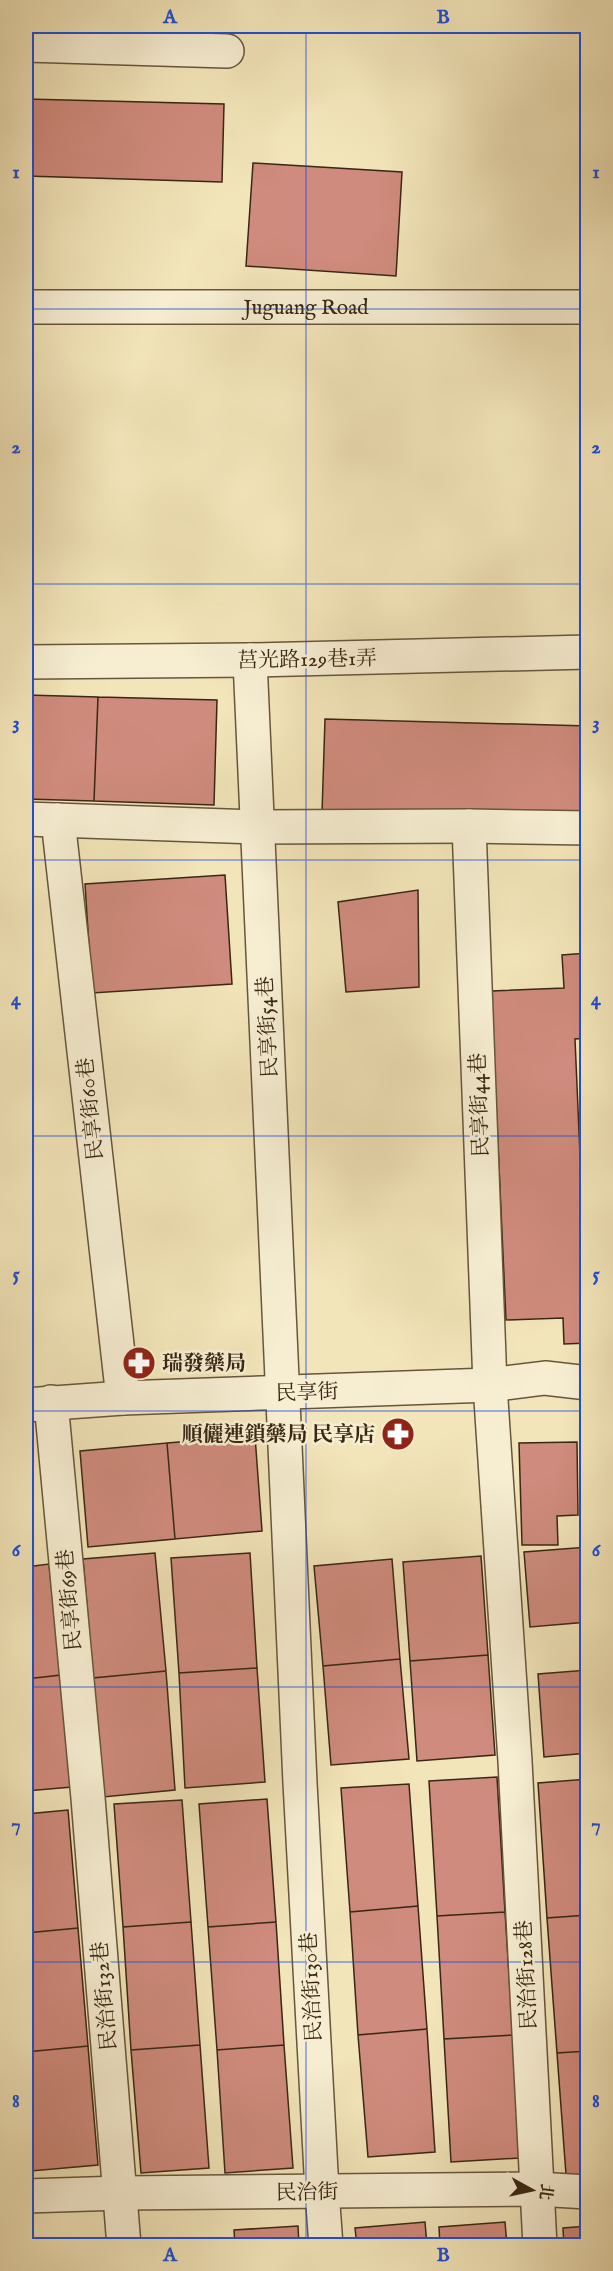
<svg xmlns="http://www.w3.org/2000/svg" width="613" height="2271" font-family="'IM FELL English','Noto Serif TC',serif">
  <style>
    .building { fill: #cf8b7d; stroke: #392713; stroke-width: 1.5 }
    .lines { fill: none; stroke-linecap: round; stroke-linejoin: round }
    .minor-casing { stroke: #67563c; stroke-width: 36 }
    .minor { stroke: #f7eed2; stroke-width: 33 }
    .grid { fill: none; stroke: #1d4ed8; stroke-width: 1.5; stroke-opacity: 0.55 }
    .labels { text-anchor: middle; stroke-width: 5; stroke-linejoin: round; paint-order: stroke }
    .street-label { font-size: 21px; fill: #392713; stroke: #f7eed2 }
    .poi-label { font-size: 21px; font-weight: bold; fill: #392713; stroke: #f7eed2; text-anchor: start }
    .neatline { fill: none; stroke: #1d4ed8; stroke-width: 2 }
    .grid-label { font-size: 20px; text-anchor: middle; font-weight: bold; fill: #1d4ed8 }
  </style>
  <rect width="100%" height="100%" fill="#f2e5b9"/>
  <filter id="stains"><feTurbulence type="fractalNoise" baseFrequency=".00333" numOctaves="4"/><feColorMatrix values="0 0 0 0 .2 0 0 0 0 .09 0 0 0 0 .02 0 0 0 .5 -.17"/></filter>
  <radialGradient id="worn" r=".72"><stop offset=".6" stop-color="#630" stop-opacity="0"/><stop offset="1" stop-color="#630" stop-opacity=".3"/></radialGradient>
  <path class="building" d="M26 99 224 104 222 182 26 176Z
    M253 163 402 172 396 276 246 266Z
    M26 695 98 697 94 801 26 799Z
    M98 697 217 700 214 805 94 801Z
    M325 719 588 726 587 820 322 813Z
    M225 875 232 984 92 993 85 884Z
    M418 890 419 987 346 992 338 902Z
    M588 953V1038L575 1039 584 1248H588V1343L564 1344 563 1318 506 1320 491 991 564 988 562 955Z
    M255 1436 262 1531 175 1539 167 1443Z
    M577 1442 578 1515 557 1516 558 1545H522L519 1443Z
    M167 1443 175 1539 88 1547 80 1451Z
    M26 1465 33 1535 26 1536Z
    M588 1547V1622L530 1627 524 1552Z
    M155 1553 166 1671 93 1678 83 1559Z
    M250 1553 257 1668 179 1673 171 1558Z
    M481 1556 488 1655 410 1661 403 1562Z
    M392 1559 400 1659 323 1666 314 1566Z
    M49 1564 61 1675 26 1679V1567Z
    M488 1655 495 1755 417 1761 410 1661Z
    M400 1659 409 1759 331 1765 323 1666Z
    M257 1668 265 1782 185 1788 179 1673Z
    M588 1670V1753L544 1757 538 1674Z
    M166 1671 175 1790 103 1797 93 1678Z
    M61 1675 72 1787 26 1791V1679Z
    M497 1777 505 1912 437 1916 429 1781Z
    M588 1779V1915L547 1918 538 1783Z
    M409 1784 418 1906 350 1912 341 1788Z
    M267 1799 276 1922 208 1927 199 1804Z
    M182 1800 191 1922 123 1927 114 1804Z
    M68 1810 78 1928 26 1933V1814Z
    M418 1906 427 2029 358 2035 350 1912Z
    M505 1912 513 2035 444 2039 437 1916Z
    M588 1915V2051L557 2053 547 1918Z
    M191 1922 200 2045 131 2050 123 1927Z
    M276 1922 284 2045 217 2050 208 1927Z
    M78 1928 88 2046 26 2052V1933Z
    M427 2029 435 2152 368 2157 358 2035Z
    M513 2035 520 2158 451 2162 444 2039Z
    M200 2045 209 2168 141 2173 131 2050Z
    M284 2045 293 2168 225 2173 217 2050Z
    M88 2046 98 2165 31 2171 26 2106V2052Z
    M588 2051V2186L567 2188 557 2053Z
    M425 2222 427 2246H357L355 2228Z
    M505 2222 507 2246H440L439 2227Z
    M298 2226 299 2246H235L234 2230Z
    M588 2226V2246H564L563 2228Z
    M217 2238V2246H155L154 2242Z"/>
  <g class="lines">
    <defs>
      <g id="minor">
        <path d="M26 45 227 51"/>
        <path id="s1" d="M26 307H588"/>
        <path d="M250 660 300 1783 322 2191 326 2246"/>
        <path d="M26 662 250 660 588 652"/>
        <path d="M26 819 258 827 469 826 588 828"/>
        <path d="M58 820 123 1398"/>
        <path d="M469 826 490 1385 515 1761 540 2246"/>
        <path d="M51 1402 88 1798 124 2246"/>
        <path d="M26 1405 123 1398 490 1385 545 1378 588 1383"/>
        <path d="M26 2196 121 2193 536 2189 588 2192"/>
      </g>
    </defs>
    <use href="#minor" class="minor-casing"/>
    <use href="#minor" class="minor"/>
  </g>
  <path class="grid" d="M306 26V2246M26 309H588M26 584H588M26 860H588M26 1136H588M26 1411H588M26 1687H588M26 1962H588"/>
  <defs>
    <symbol id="pharmacy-disc" viewBox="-11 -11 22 22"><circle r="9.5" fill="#8f2418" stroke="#f7eed2"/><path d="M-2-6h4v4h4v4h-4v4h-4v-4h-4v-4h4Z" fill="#fff"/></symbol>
  </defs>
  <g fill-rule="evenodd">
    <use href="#pharmacy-disc" x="120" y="1344" width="38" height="38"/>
    <use href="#pharmacy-disc" x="379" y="1415" width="38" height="38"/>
  </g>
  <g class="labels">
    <g class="street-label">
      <text dy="7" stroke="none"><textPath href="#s1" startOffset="280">Juguang Road</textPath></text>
      <text transform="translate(307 659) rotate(-1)" y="7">莒光路129巷1弄</text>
      <text transform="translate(267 1027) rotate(-93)" y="7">民享街54巷</text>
      <text transform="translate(479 1105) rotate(-92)" y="7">民享街44巷</text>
      <text transform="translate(90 1109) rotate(-96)" y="7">民享街60巷</text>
      <text transform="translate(307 1392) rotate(-2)" y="7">民享街</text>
      <text transform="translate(69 1600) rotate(-95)" y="7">民享街69巷</text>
      <text transform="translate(526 1975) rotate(-93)" y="7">民治街128巷</text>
      <text transform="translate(311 1987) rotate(-93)" y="7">民治街130巷</text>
      <text transform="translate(104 1996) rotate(-95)" y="7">民治街132巷</text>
      <text transform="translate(307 2192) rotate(-1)" y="7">民治街</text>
    </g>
    <g class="poi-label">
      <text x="162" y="1370">瑞發藥局</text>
      <text x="375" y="1441" text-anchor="end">順儷連鎖藥局 民享店</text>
    </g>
  </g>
  <rect width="613" height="2271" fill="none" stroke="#f2e5b9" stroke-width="66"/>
  <g transform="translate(532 2190) rotate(98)" stroke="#f7eed2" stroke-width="4.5" paint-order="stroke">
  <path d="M0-4.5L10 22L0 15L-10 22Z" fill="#392713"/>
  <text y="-9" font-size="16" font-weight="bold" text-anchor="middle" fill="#392713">北</text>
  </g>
  <rect x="33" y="33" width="547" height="2205" class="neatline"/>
  <g class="grid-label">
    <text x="170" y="23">A</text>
    <text x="443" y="23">B</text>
    <text x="16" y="178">1</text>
    <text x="596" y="178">1</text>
    <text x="16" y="453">2</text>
    <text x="596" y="453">2</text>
    <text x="16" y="729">3</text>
    <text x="596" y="729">3</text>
    <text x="16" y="1005">4</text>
    <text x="596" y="1005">4</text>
    <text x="16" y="1280">5</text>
    <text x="596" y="1280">5</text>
    <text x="16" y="1556">6</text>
    <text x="596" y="1556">6</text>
    <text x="16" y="1831">7</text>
    <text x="596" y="1831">7</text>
    <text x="16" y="2107">8</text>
    <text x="596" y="2107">8</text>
    <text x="170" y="2261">A</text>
    <text x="443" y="2261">B</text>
  </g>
  <rect width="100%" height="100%" filter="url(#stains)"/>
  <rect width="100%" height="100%" fill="url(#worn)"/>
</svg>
